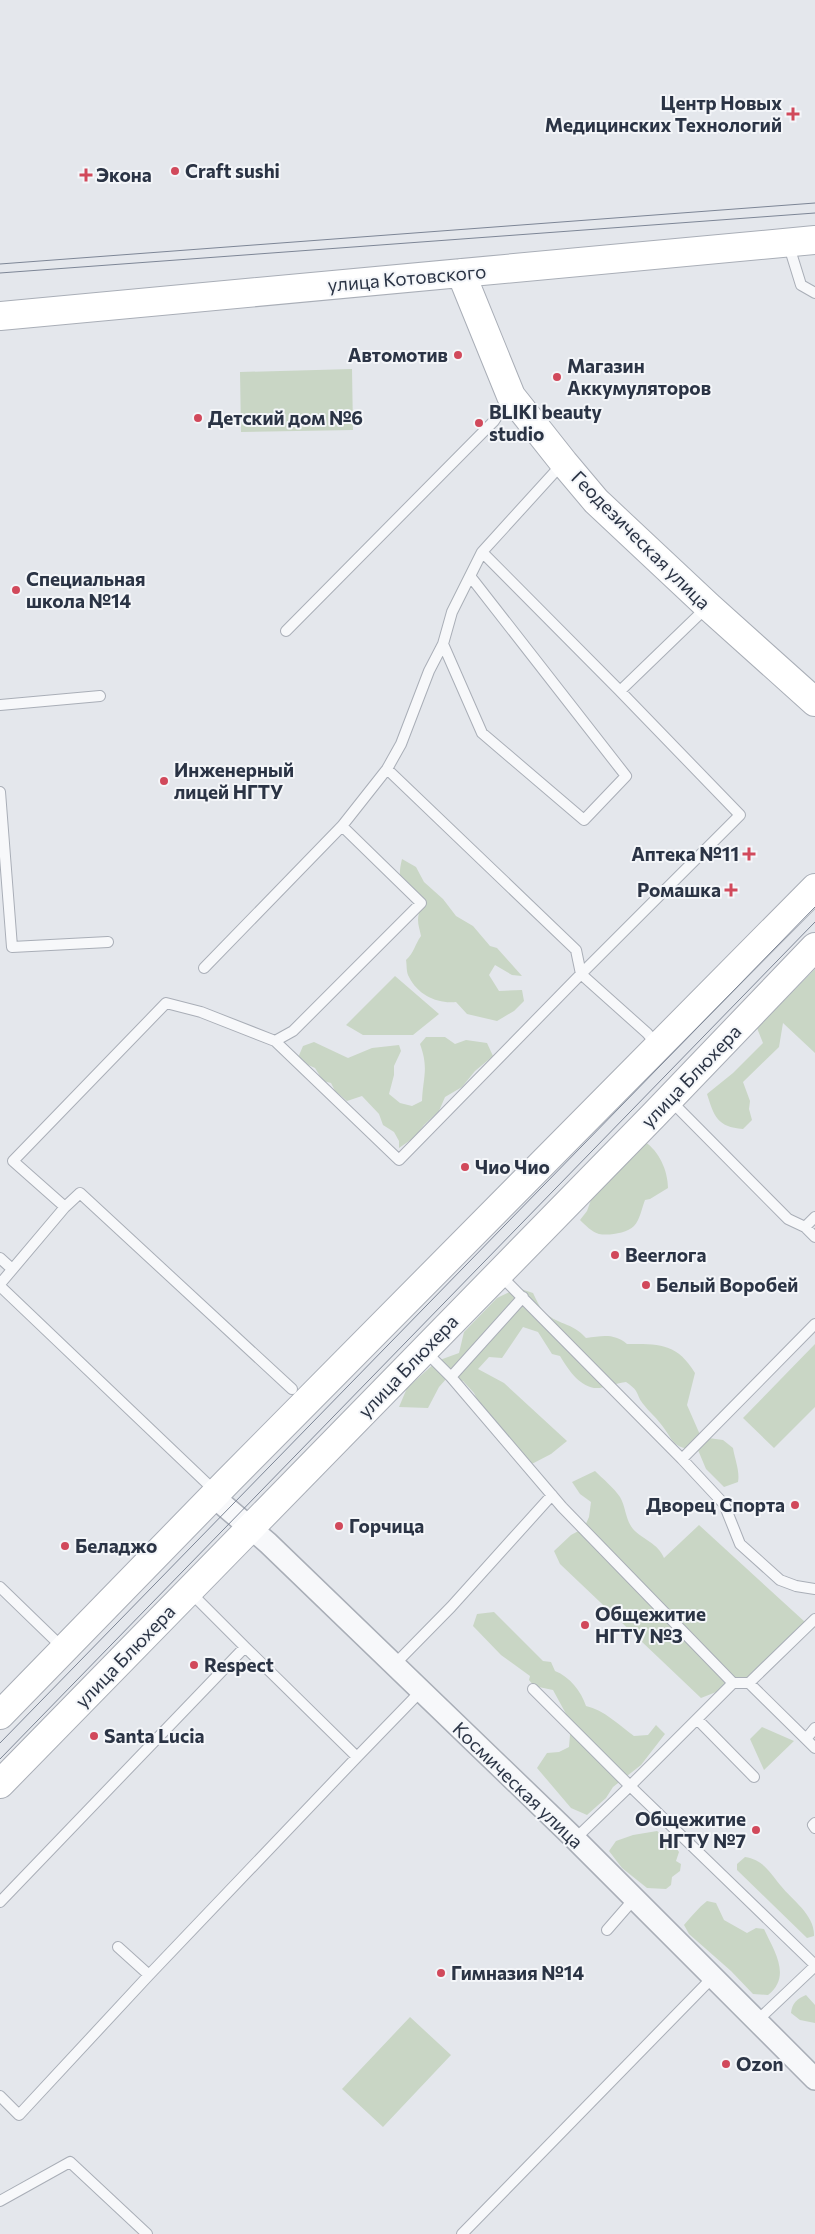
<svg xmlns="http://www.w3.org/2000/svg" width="815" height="2234" font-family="Commissioner,sans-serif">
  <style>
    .green { fill: #c9d6c5 }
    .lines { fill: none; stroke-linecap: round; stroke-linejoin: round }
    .lane-casing { stroke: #a9aeb7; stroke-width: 12 }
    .street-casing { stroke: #a9aeb7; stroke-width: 24 }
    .secondary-casing { stroke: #a9aeb7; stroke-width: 30 }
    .lane { stroke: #f7f8fa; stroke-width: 10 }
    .street { stroke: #f7f8fa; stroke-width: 21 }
    .secondary { stroke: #fff; stroke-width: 28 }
    .tram { stroke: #7d8696; stroke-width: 1 }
    .poi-dot { fill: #d1495b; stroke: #f4f6f9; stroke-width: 2 }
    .labels { text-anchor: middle; stroke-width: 4; stroke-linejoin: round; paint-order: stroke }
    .poi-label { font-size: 19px; font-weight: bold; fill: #2b3445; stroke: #f4f6f9; text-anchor: start }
    .street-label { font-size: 19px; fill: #2b3445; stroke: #f4f6f9 }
  </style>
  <rect width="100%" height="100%" fill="#e4e7ec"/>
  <path class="green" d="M352 369 353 430 241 432 240 372Z
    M402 859 416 867 424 882 443 899 456 916 473 926 490 946 497 948 522 976 512 975 495 965 489 975 499 991 522 990 524 1001 514 1011 497 1021 467 1014 456 1002C437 1004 418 995 409 977 406 972 407 965 406 960 414 953 415 944 421 936 420 931 418 925 418 920 418 914 421 911 418 904 411 882 394 891 402 859Z
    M815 969V1053L783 1023 779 1047 743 1082 750 1101 749 1109 752 1120 743 1129C717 1127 714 1116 707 1094L733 1073 763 1043 757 1028Z
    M395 976 439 1014 413 1035H363L346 1025Z
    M426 1037H445L455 1044 466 1040 487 1043 493 1056 475 1071 462 1087 445 1097 439 1111 424 1125 415 1137 399 1148V1141L394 1132 383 1125 379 1114 362 1096 347 1101 335 1091 331 1083 323 1081 315 1068 297 1060 303 1046 314 1042 348 1058 372 1048 399 1045 401 1051 394 1066V1075L389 1094 400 1103 412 1106 422 1101C423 1076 429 1069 420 1044Z
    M645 1142C659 1151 668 1171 668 1188L650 1199 645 1200C642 1207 640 1220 634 1226 627 1233 609 1236 599 1234 592 1232 585 1225 580 1220L587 1211 595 1189 615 1175 624 1162Z
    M518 1288 533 1293C536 1299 539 1306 543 1311 557 1325 572 1322 586 1338 602 1336 614 1333 627 1344 659 1344 677 1343 695 1373L687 1405 701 1437 723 1440 733 1448C735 1460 740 1471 738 1482L724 1487 706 1469 698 1450C670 1448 675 1441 660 1423 655 1416 649 1412 644 1405 635 1394 641 1392 626 1382 617 1383 603 1389 594 1388 578 1385 568 1369 560 1356L552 1354 538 1332 523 1327 502 1358 489 1357 478 1369 504 1383 567 1441 551 1454 526 1467 498 1441 474 1393 463 1381 447 1378 439 1387 428 1408 399 1407 407 1388 437 1361 459 1353 464 1332 497 1298Z
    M815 1344V1407L774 1448 743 1418Z
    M595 1471C603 1479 614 1488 620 1497 626 1507 625 1519 633 1529 643 1540 658 1543 664 1558L699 1525 805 1622 744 1681 701 1698 560 1564 554 1551 571 1535 584 1528 589 1517 591 1502 580 1494 572 1482Z
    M494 1612 543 1661 551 1662 555 1671C570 1677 581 1691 586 1706 604 1710 619 1725 634 1736L648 1735 656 1725 665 1734 641 1765 613 1787 606 1798 587 1815 571 1808 537 1768 547 1753 559 1752 569 1747 571 1723 553 1690 534 1686 529 1680 530 1676 501 1655 473 1626 477 1614Z
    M762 1727 794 1741 764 1770 750 1739Z
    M657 1831 671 1841 679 1852 676 1861 681 1864 680 1871 672 1877 671 1885 666 1889 647 1888 622 1868 609 1851 616 1841 633 1835Z
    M745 1857C764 1860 770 1873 781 1886 792 1900 815 1915 814 1936L807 1938 737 1870V1864Z
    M707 1901 716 1903 724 1920 747 1933 756 1928 764 1929C774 1951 792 1976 768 1995L753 1994 731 1971 689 1934 684 1925C691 1917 698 1908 707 1901Z
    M806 1995 815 2005V2023L800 2020 791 2013C792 2003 797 1999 806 1995Z
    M410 2017 451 2055 383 2127 342 2089Z"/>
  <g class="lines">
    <defs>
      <path id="lane" d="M788 243 801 285 815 293
        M562 464 482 552 620 691
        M286 631 494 421 510 397
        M443 644 482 733 584 820 626 776 470 576
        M0 705 100 696
        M387 769 576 950 581 974
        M0 792 12 947 108 942
        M204 968 342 826 387 769 401 744 429 671 443 644 452 612 482 552
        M581 974 740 815 620 691 707 607
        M275 1041 293 1031 421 903 342 826
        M670 1100 788 1219 805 1227 815 1237
        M65 1207 80 1193 292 1389
        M805 1227 815 1217
        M0 1258 12 1269
        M499 1274 682 1459 815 1324
        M0 1284 65 1207 13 1161 166 1003 201 1012 275 1041 399 1160 581 974 647 1033 658 1046
        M0 1286 216 1492
        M425 1351 451 1377 562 1507 733 1683 630 1786 533 1689
        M451 1377 523 1297
        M682 1459 724 1504 740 1544 780 1580 796 1586 815 1589
        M0 1587 64 1649
        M394 1665 451 1607 552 1495
        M733 1683H749L815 1748
        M749 1683 815 1619
        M697 1719 754 1777
        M806 1739 815 1728
        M357 1757 420 1692
        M815 1823 813 1825 815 1828
        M575 1839 630 1786 815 1965
        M0 1902 245 1647 190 1592
        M607 1930 634 1899
        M118 1947 149 1975
        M758 2020 815 1966
        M0 2096 19 2115 149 1975 357 1757 245 1647
        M0 2201 70 2162 147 2234
        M462 2234 714 1976"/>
      <path id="street" d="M214 1497 268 1543 575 1839 815 2079"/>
      <path id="secondary" d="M461 273 511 396 564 463 596 501 708 606 815 702
        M0 316 815 240
        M0 1715 227 1482 815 888
        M0 1784 653 1116 815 947"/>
    </defs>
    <use href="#lane" class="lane-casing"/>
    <use href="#street" class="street-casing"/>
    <use href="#secondary" class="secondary-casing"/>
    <use href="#lane" class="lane"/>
    <use href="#street" class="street"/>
    <use href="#secondary" class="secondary"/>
    <path class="tram" d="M0 264 815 203
      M0 273 815 213
      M0 1743 815 907
      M0 1759 815 922"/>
  </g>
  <g class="poi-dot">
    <path d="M790.5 106.5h5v5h5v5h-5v5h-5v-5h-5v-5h5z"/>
    <circle cx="175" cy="171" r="5"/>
    <path d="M83.5 167.5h5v5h5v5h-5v5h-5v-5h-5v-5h5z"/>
    <circle cx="458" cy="355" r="5"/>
    <circle cx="557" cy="377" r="5"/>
    <circle cx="198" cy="418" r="5"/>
    <circle cx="479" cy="423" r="5"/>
    <circle cx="16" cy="590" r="5"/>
    <circle cx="164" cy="781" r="5"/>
    <path d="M746.5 846.5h5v5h5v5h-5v5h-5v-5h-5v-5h5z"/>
    <path d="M728.5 882.5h5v5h5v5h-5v5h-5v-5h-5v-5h5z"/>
    <circle cx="465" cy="1167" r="5"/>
    <circle cx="615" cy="1255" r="5"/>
    <circle cx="646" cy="1285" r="5"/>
    <circle cx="795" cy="1505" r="5"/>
    <circle cx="339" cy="1526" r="5"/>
    <circle cx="65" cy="1546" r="5"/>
    <circle cx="585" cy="1625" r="5"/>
    <circle cx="194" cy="1665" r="5"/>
    <circle cx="94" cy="1736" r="5"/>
    <circle cx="756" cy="1830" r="5"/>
    <circle cx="441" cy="1973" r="5"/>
    <circle cx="726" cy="2064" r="5"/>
  </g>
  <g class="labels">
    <g class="poi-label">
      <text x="782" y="110" text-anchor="end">Центр Новых<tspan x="782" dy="22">Медицинских Технологий</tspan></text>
      <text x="185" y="178">Craft sushi</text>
      <text x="96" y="182">Экона</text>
      <text x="448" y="362" text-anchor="end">Автомотив</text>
      <text x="567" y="373">Магазин<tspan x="567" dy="22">Аккумуляторов</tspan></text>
      <text x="489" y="419">BLIKI beauty<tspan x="489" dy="22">studio</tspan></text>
      <text x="208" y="425">Детский дом №6</text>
      <text x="26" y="586">Специальная<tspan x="26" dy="22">школа №14</tspan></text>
      <text x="174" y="777">Инженерный<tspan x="174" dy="22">лицей НГТУ</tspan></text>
      <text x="739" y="861" text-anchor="end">Аптека №11</text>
      <text x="721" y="897" text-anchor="end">Ромашка</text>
      <text x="475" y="1174">Чио Чио</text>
      <text x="625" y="1262">Beerлога</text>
      <text x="656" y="1292">Белый Воробей</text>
      <text x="785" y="1512" text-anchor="end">Дворец Спорта</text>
      <text x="349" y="1533">Горчица</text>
      <text x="75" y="1553">Беладжо</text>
      <text x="595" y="1621">Общежитие<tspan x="595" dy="22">НГТУ №3</tspan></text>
      <text x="204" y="1672">Respect</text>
      <text x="104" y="1743">Santa Lucia</text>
      <text x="746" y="1826" text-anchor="end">Общежитие<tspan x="746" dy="22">НГТУ №7</tspan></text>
      <text x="451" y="1980">Гимназия №14</text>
      <text x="736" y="2071">Ozon</text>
    </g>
    <g class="street-label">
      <text transform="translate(407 278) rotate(-5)" y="7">улица Котовского</text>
      <text transform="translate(641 540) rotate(45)" y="7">Геодезическая улица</text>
      <text transform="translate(691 1076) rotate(-46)" y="7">улица Блюхера</text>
      <text transform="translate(408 1366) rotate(-46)" y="7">улица Блюхера</text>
      <text transform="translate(125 1656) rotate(-46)" y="7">улица Блюхера</text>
      <text transform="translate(518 1785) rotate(44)" y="7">Космическая улица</text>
    </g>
  </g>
</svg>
